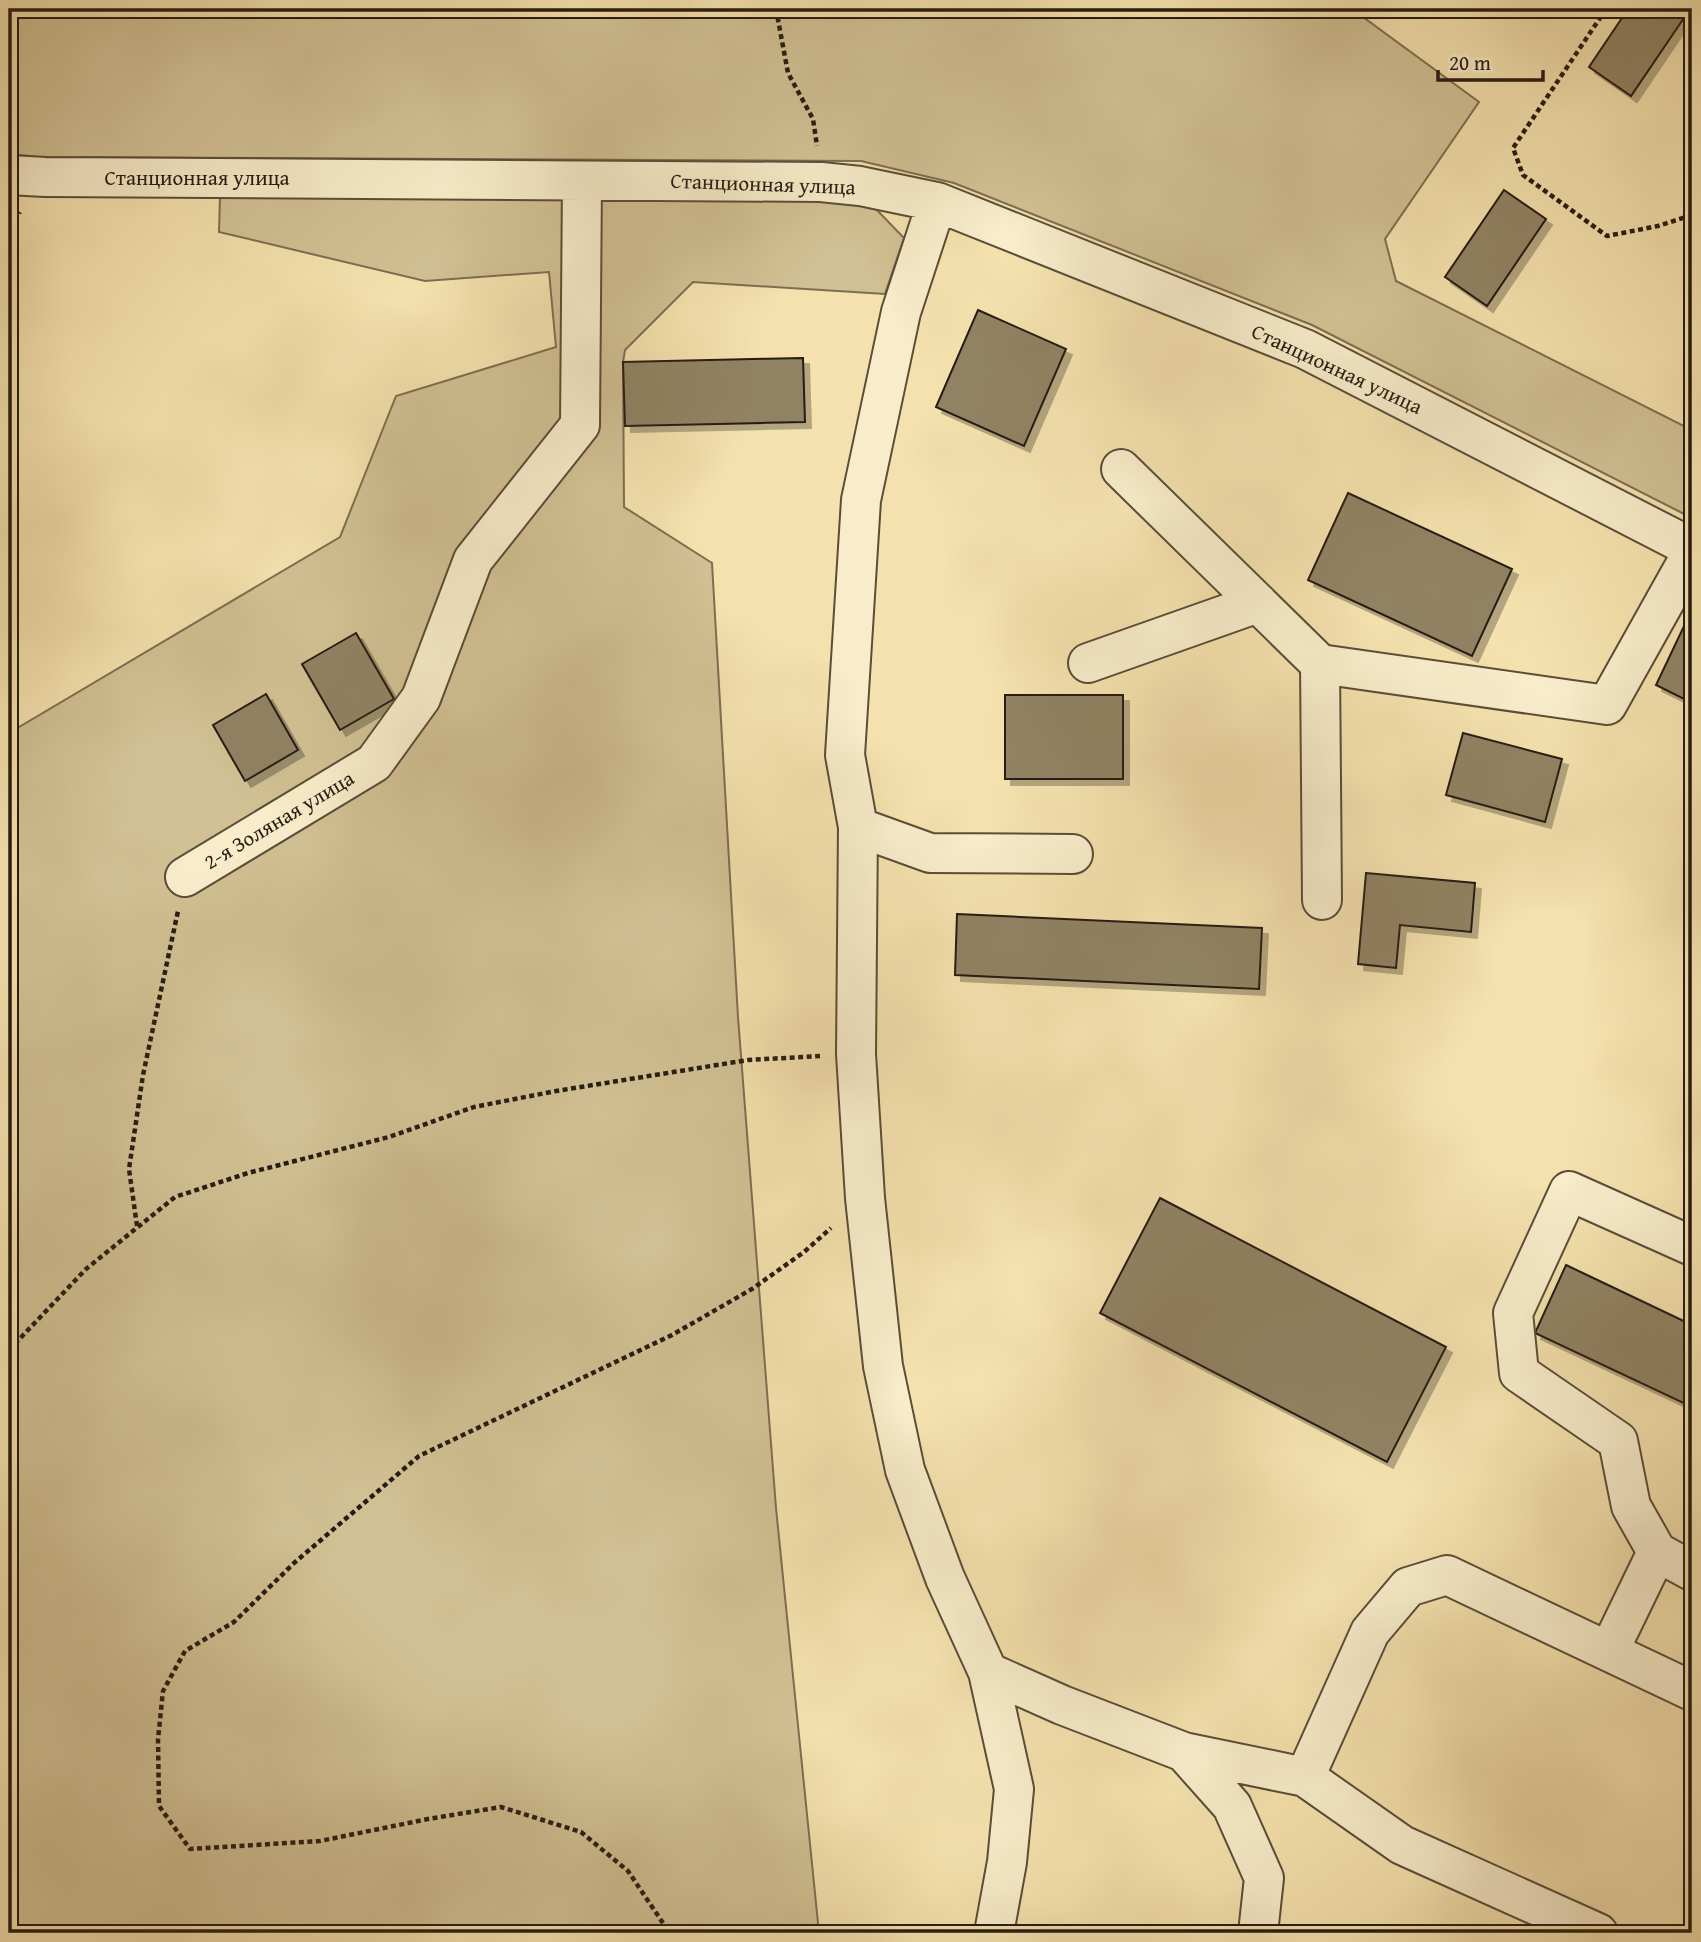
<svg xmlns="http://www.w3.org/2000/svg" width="1701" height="1942" font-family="'Gentium Book Plus',serif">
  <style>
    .green { fill: #d1c093; stroke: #7c6e52; stroke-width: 2 }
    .building { fill: #918263; stroke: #261c12; stroke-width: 2; filter: url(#shadow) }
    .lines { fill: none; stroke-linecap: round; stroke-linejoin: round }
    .minor-casing { stroke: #5a4d39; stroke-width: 42 }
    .path { stroke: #261c12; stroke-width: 4.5; stroke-dasharray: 5 3.5; stroke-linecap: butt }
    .minor { stroke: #f8ecca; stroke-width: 38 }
    .labels { text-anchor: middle; stroke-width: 5; stroke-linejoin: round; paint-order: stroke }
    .street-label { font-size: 21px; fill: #261c12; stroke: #f8ecca }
  </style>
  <defs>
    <filter id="shadow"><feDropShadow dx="6" dy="6" stdDeviation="0" flood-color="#0004"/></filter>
  </defs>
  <rect width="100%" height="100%" fill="#f4e1ad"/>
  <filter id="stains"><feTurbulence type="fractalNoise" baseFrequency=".00286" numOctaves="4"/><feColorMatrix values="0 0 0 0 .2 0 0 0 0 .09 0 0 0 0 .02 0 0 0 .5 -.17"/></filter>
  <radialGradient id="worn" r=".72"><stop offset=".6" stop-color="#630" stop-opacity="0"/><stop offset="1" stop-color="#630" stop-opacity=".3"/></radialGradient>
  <path class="green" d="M9 9H1352L1479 102 1385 239 1396 281 1692 430V518L1312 325 954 183 861 161 40 157 9 154Z
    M220 196 848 201 873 206 904 238 885 294 693 282 625 350 623 362 624 507 712 563 738 1017 776 1508 819 1933H9V733L340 537 396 396 556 347 549 272 425 281 219 232Z"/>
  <path class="building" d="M1628 9H1690L1631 96 1589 67Z
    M1504 190 1546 219 1487 306 1445 277Z
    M978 310 1066 349 1024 446 936 407Z
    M803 358 805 422 625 426 623 362Z
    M1348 493 1512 569 1472 656 1308 580Z
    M1684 626 1692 630V703L1656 685Z
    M356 633 394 699 340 730 302 664Z
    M266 694 298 750 245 781 213 725Z
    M1005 695H1123V779H1005Z
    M1463 733 1562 759 1545 822 1446 795Z
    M1366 873 1475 883 1471 932 1400 925 1396 968 1358 964Z
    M957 914 1262 928 1259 989 955 975Z
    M1160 1198 1446 1347 1387 1462 1100 1313Z
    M1566 1265 1692 1325V1407L1535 1333Z"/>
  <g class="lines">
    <defs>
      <path id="minor" d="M9 175 45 177 821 182 860 186 937 202 1305 349 1692 548
        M937 202 901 312 861 500 845 755 858 827 856 1054 865 1198 883 1366 905 1470 945 1578 988 1672 1014 1789 1007 1862 994 1933
        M1121 469 1320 664 1607 705 1692 553
        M1088 663 1258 603
        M1320 664 1322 900
        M858 827 930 853 1073 854
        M185 877 374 763 421 698 473 560 580 425 582 181
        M1657 1552 1692 1571
        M1609 1651 1657 1552 1631 1506 1618 1441 1519 1373 1513 1313 1569 1191 1692 1246
        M988 1672 1062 1705 1184 1752 1305 1777 1370 1632 1408 1587 1447 1575 1692 1691
        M1184 1752 1232 1806 1264 1878 1258 1933
        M1305 1777 1402 1845 1598 1933"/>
    </defs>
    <use href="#minor" class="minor-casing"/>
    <path class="path" d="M776 9 788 73 813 119 817 146
      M1606 9 1513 148 1523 175 1607 236 1658 226 1692 215
      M9 227 20 212
      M137 1226 129 1169 143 1075 178 911
      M9 1350 86 1269 175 1197 248 1173 389 1137 474 1107 556 1091 748 1060 820 1056
      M676 1933 667 1929 628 1871 581 1832 501 1807 428 1819 320 1841 190 1849 159 1806 158 1739 163 1691 185 1651 234 1622 294 1563 419 1456 672 1335 752 1289 804 1252 831 1228"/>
    <use href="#minor" class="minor"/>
  </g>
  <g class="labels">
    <g class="street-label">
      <text x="197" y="185">Станционная улица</text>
      <text transform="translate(763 184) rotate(2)" y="7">Станционная улица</text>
      <text transform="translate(1337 369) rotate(25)" y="7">Станционная улица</text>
      <text transform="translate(279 820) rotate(-31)" y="7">2-я Золяная улица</text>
    </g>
  </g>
  <rect width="1701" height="1942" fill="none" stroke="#f4e1ad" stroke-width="35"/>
  <rect x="10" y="10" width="1680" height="1921" fill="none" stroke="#261c12" stroke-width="3.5"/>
  <rect x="18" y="18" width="1666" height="1907" fill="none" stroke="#261c12" stroke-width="2"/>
  <path d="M1438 70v10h105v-10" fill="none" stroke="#261c12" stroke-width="3.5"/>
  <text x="1449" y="70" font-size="21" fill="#261c12" stroke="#f8ecca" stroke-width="5" paint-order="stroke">20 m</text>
  <rect width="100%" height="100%" filter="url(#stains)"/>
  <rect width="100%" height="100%" fill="url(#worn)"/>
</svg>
